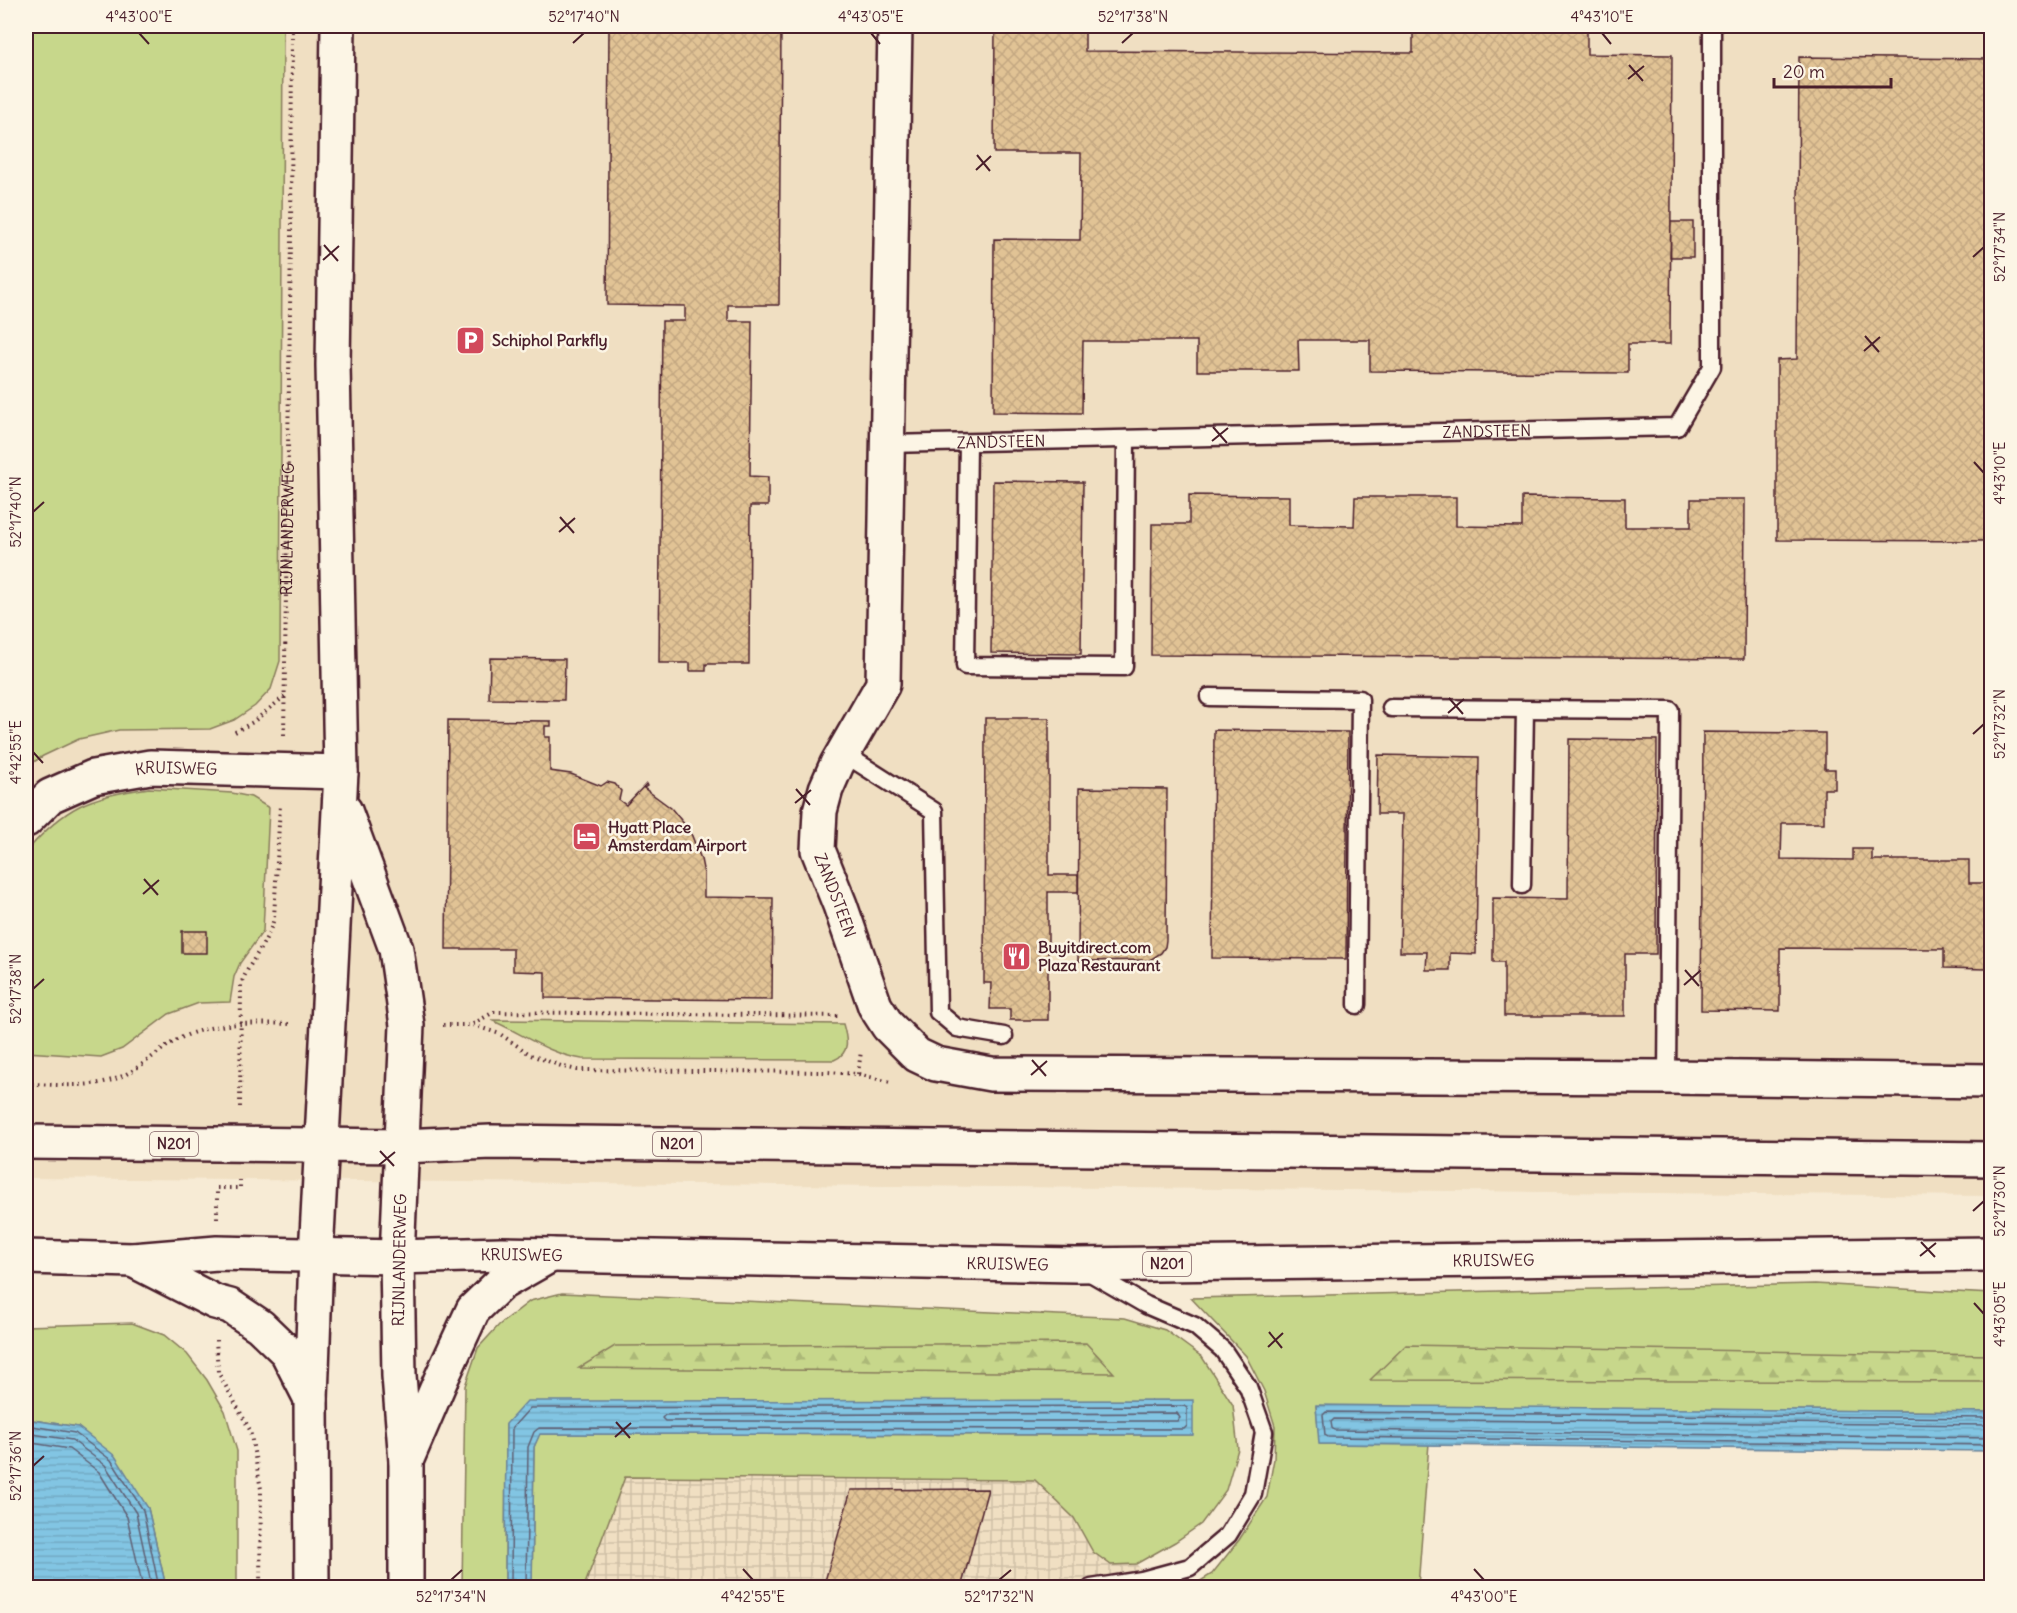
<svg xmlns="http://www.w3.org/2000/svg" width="2017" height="1613" font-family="Delius,sans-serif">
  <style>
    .built { fill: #f0dfc2 }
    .industrial { fill: url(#industrial-grid) }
    .green { fill: #c7d78b; stroke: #887b5b; stroke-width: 1.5 }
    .forest { fill: url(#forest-firs); stroke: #887b5b; stroke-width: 1.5 }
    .water { fill: url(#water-rules); stroke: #6c8399; stroke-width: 1.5 }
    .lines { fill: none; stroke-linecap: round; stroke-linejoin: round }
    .shore { stroke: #606175; stroke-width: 1.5 }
    .building { fill: url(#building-cross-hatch); stroke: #4a1f2b; stroke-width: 1.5 }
    .lane-casing { stroke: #4a1f2b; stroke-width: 21 }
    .street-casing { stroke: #4a1f2b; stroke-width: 38 }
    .secondary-casing { stroke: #4a1f2b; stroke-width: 38 }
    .highway-casing { stroke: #4a1f2b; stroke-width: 38 }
    .path { stroke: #4a1f2b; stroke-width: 4; stroke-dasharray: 1.5 4.5; stroke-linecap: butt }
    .lane { stroke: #fcf5e5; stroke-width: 16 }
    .street { stroke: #fcf5e5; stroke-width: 33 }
    .secondary { stroke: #fcf5e5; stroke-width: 33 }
    .highway { stroke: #fcf5e5; stroke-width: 33 }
    .ticks { fill: none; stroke: #4a1f2b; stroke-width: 2 }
    .labels { text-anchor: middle; stroke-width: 5; stroke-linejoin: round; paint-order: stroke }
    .shield { fill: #fcf5e5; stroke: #7f5f63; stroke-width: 1.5 }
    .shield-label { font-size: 15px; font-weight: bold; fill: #4a1f2b }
    .poi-label { font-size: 16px; font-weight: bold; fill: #4a1f2b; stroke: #fcf5e5; text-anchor: start }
    .street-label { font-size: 16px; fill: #4a1f2b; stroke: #fcf5e5 }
    .neatline { fill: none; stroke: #4a1f2b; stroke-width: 2 }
    .ticks-label { font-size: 15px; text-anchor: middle; fill: #4a1f2b }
  </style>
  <defs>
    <pattern id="industrial-grid" width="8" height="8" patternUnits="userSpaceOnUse" patternTransform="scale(1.5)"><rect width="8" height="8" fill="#f0dfc2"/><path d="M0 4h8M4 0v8" fill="none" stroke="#cfbfa7"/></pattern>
    <pattern id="forest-firs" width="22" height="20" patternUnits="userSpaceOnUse" patternTransform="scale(1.5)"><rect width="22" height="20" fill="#c7d78b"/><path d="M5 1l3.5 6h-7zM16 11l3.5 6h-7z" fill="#acb878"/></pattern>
    <pattern id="water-rules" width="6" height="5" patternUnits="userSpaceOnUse" patternTransform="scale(1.5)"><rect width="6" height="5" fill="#82c5e3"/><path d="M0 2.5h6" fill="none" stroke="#72a9c3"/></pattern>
    <pattern id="building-cross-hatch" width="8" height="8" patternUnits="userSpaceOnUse" patternTransform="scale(1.5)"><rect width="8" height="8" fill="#e1c395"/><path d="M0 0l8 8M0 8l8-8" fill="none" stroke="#c3a781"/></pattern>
  </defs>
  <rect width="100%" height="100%" fill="#f7ebd5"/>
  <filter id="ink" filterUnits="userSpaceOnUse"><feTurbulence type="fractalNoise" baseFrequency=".0167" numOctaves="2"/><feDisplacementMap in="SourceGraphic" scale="12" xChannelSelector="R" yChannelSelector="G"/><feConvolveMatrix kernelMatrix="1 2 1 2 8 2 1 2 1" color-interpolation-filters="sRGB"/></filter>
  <g filter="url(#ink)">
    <path class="built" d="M26 26H1991V1196L26 1178Z"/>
    <path class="industrial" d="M625 1477 1035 1480 1074 1518 1093 1552 1111 1565 1136 1564 1160 1587 584 1588Z"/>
    <path class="green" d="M26 26H283L280 661 271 689 255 706 234 720 210 729 119 730 79 739 43 756 26 767Z
      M149 788 232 793 251 797 269 808 263 931 240 963 234 977 230 1002 199 1003 169 1014 122 1049 101 1057 26 1052V852C65 806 90 796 149 788Z
      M491 1020 843 1024C847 1038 851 1053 834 1060L582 1059C548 1054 522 1033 491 1020Z
      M1815 1284 1991 1294V1412L1316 1406 1320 1444 1429 1443 1418 1587 1189 1588 1212 1574 1239 1540 1267 1497 1274 1459 1275 1426 1264 1391 1246 1356 1191 1298Z
      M562 1293 1125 1318 1165 1330 1202 1357 1233 1405 1238 1449 1226 1490 1201 1524 1175 1542 1136 1564 1111 1565 1093 1552 1074 1518 1035 1480 625 1477 584 1587 532 1588 534 1447 539 1434 1193 1435 506 1425 505 1587 462 1588 465 1386 478 1348 499 1325 530 1301Z
      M132 1323 164 1335 187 1354 207 1380 225 1411 237 1451V1587H166L148 1508 78 1427 26 1419V1326Z"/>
    <path class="forest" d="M1086 1343 1114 1373 579 1368 615 1346Z
      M1406 1345 1991 1355V1382L1370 1380Z"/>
    <path class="water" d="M1193 1400V1435L540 1434 534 1447 532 1587H505L506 1424 527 1401Z
      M1316 1405 1991 1412V1451L1319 1444Z
      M26 1419 78 1427 115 1456 148 1508 166 1587H26Z"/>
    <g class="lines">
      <path class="shore" d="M1177 1413 1180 1418 1177 1421H665L662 1418 665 1415Z
        M1992 1418 1326 1412 1323 1415 1325 1435 1328 1437 1992 1445
        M26 1425 75 1433 111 1460 143 1510 159 1588
        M1992 1425 1334 1419 1331 1422 1332 1428 1334 1430 1992 1438
        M26 1433 72 1440 105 1465 136 1513 152 1588
        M26 1442 69 1449 99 1472 127 1517 143 1588
        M511 1588 512 1428 530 1408 1184 1406 1187 1408V1426L1184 1429 539 1428 534 1432 528 1447 526 1588"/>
    </g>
    <path class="building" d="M609 26H781L779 305H728V321H752L750 476 768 477V506H750L749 664H706V671H690V663H659L662 321H685V306L607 305Z
      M995 26H1085V51L1413 53V26H1587V54L1672 55 1670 344H1628V373L1370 371V340H1298L1299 371H1197V341H1083L1082 413 993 412 994 239 1080 240 1081 153H994Z
      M1799 57 1992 59V541L1777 540V360L1797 359Z
      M1671 222H1693V257H1670Z
      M993 481 1083 482 1081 654 991 653Z
      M1189 495 1289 496V525L1354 526 1355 497H1456V526L1522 527V497L1625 498V527H1691V499H1745L1744 659 1151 655 1152 524H1189Z
      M490 658 565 659 564 700 489 699Z
      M985 718H1049V875H1078V892H1048V1020H1010V1009H990L991 983H984Z
      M448 720 551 721V726H545V737H550V771L571 774 601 786 607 782 615 784 621 791 619 800 626 805 646 784 647 786 644 788 671 808 690 831 701 859 704 874V897L773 898 772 1000 545 998V972L513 971V949H446Z
      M1214 730 1348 732 1346 959 1212 958Z
      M1703 732 1825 733V769H1835V789H1824V823H1782L1781 859 1853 860V849H1872V860H1969V883H1987V969L1944 968V949L1780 948V1011L1701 1010Z
      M1569 739 1657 740 1656 954H1625V1016H1504V962H1493V898L1568 899Z
      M1378 755 1479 757 1476 954 1450 953V970H1426L1427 952H1400L1403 814H1377Z
      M1079 788 1167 789 1166 940 1165 947 1161 953 1150 960 1078 961Z
      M182 931H207V953H182Z
      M988 1489 961 1588H823L851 1490Z"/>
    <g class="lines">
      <defs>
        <g id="lane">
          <path d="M968 443 965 666 1124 667 1126 439"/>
          <path id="s2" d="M887 444 1677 427 1712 367V26"/>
          <path d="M1209 697 1360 699 1357 1005"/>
          <path d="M1391 708 1670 710 1667 1077"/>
          <path d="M843 753 934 811 938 1012 957 1028 1004 1036"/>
          <path d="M1522 885 1525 710"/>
          <path d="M1087 1271 1146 1305 1195 1326 1223 1350 1248 1387 1264 1432 1253 1494 1228 1535 1190 1567 1142 1580 1091 1588"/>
        </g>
        <g id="street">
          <path id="s3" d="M895 26 883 684 837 764 826 789 820 811 818 850 840 905 875 1006 888 1026 917 1055 936 1064 991 1074 1667 1077 1992 1081"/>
          <path id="s4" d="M26 820 50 796 93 777 150 767 341 772"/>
        </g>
        <path id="secondary" d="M345 811 396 949 407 1025 397 1257 399 1376 406 1461V1588
          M312 1588 311 1399 316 1255 341 772 333 365 338 26"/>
        <g id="highway">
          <path d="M26 1142 402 1146 491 1142 574 1143 1992 1159"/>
          <path id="s5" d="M26 1257 133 1260 217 1253 397 1257 501 1254 1076 1265 1992 1254"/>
          <path d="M133 1260 215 1302 230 1306 260 1326 287 1352 311 1399"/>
          <path d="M406 1461 442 1377 473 1310 500 1284 551 1255"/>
        </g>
      </defs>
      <use href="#lane" class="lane-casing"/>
      <use href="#street" class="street-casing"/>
      <use href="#secondary" class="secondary-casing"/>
      <use href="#highway" class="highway-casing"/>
      <g class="path">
        <path d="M235 732 253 722 285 696"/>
        <path id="s1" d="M284 735 291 238 292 26"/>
        <path d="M473 1024 494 1012 841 1016"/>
        <path d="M443 1025H473L500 1034 531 1055 564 1067 577 1070 827 1072 858 1074 890 1082"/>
        <path d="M858 1074 861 1051"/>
        <path d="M26 1084C52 1084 82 1088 108 1081 134 1075 153 1054 175 1041 210 1021 253 1023 292 1024"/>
        <path d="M240 1107 241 984C250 960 268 943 274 918L280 805"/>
        <path d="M217 1218V1188H240V1180"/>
        <path d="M216 1340 218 1372 250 1430 261 1489 260 1588"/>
      </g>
      <use href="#lane" class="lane"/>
      <use href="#street" class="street"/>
      <use href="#secondary" class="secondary"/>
      <use href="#highway" class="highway"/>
    </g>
  </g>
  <path class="ticks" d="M139 33 149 44M871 33 880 44M1602 33 1611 44M573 43 584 33M1122 43 1133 33M1629 65 1643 81M1628 79 1644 66M977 155 990 171M976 170 991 156M324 245 338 261M1973 257 1984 247M323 260 339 246M1865 336 1879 352M1864 351 1880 337M1213 427 1227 443M1212 441 1228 428M1974 462 1984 473M33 512 44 502M560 517 574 533M559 532 575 518M1449 698 1463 714M1448 713 1464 699M1973 734 1984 724M33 752 43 763M796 789 810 805M795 803 811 790M144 879 158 895M143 894 159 880M1685 970 1699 986M1684 985 1700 971M33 989 44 979M1032 1060 1046 1076M1031 1075 1047 1061M380 1151 394 1166M379 1165 395 1152M1973 1211 1984 1201M1921 1242 1935 1257M1920 1256 1936 1243M1974 1303 1984 1314M1269 1332 1282 1348M1268 1347 1283 1333M616 1422 630 1438M615 1437 631 1423M33 1466 44 1456M743 1569 753 1580M1474 1569 1484 1580M451 1580 462 1570M999 1580 1011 1570"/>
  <defs>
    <symbol id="parking-square" viewBox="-11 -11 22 22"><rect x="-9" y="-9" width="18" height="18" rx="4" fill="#d1495b" stroke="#fcf5e5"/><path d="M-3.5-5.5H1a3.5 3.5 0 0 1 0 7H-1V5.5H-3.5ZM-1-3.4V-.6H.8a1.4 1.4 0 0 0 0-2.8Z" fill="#fff"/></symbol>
    <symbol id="hotel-square" viewBox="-11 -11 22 22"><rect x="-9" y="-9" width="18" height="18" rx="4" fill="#d1495b" stroke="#fcf5e5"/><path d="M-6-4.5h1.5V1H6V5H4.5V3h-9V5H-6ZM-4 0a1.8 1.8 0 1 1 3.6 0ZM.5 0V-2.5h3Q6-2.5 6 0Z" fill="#fff"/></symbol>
    <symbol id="restaurant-square" viewBox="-11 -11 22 22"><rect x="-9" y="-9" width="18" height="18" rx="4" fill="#d1495b" stroke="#fcf5e5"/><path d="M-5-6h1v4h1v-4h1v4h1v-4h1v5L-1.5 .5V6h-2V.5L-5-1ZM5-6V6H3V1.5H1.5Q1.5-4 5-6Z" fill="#fff"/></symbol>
  </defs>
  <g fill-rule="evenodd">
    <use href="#parking-square" x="454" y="324" width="33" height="33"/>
    <use href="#hotel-square" x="570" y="820" width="33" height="33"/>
    <use href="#restaurant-square" x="1000" y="940" width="33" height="33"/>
  </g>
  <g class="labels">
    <g class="shield">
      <rect x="150" y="1132" width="48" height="24" rx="4.5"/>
      <rect x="653" y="1132" width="48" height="24" rx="4.5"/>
      <rect x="1143" y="1252" width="48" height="24" rx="4.5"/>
    </g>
    <g class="shield-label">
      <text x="174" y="1149">N201</text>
      <text x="677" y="1149">N201</text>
      <text x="1167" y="1269">N201</text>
    </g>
    <g class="poi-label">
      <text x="492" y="346">Schiphol Parkfly</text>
      <text x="608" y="833">Hyatt Place<tspan x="608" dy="18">Amsterdam Airport</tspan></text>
      <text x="1038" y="953">Buyitdirect.com<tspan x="1038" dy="18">Plaza Restaurant</tspan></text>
    </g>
    <g class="street-label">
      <text dy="6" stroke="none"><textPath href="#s2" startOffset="600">ZANDSTEEN</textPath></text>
      <text dy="6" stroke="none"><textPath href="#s2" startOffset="114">ZANDSTEEN</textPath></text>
      <text dy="6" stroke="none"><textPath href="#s1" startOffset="206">RIJNLANDERWEG</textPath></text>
      <text dy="6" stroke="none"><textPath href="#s4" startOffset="165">KRUISWEG</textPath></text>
      <text dy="6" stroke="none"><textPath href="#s3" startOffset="888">ZANDSTEEN</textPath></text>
      <text dy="6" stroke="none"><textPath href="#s5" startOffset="496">KRUISWEG</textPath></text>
      <text transform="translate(399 1260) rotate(-89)" y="6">RIJNLANDERWEG</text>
      <text dy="6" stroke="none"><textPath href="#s5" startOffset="1468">KRUISWEG</textPath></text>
      <text dy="6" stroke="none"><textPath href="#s5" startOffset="982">KRUISWEG</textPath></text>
    </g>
  </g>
  <rect width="2017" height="1613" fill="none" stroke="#fcf5e5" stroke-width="66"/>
  <path d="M1774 78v9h117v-9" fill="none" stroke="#4a1f2b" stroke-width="3"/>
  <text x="1783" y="78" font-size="18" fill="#4a1f2b" stroke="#fcf5e5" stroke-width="4.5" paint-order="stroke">20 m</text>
  <rect x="33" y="33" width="1951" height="1547" class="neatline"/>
  <g class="ticks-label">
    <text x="139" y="22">4°43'00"E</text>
    <text x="584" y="22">52°17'40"N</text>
    <text x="871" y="22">4°43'05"E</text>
    <text x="1133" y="22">52°17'38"N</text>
    <text x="1602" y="22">4°43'10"E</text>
    <text transform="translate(2000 247) rotate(-90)" y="5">52°17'34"N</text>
    <text transform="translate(2000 473) rotate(-90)" y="5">4°43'10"E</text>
    <text transform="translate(16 512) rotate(-90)" y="5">52°17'40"N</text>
    <text transform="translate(2000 724) rotate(-90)" y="5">52°17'32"N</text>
    <text transform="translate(16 752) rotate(-90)" y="5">4°42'55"E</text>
    <text transform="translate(16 989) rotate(-90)" y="5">52°17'38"N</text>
    <text transform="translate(2000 1201) rotate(-90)" y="5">52°17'30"N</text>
    <text transform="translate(2000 1314) rotate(-90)" y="5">4°43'05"E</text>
    <text transform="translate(16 1466) rotate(-90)" y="5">52°17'36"N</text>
    <text x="451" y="1602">52°17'34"N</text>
    <text x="753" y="1602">4°42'55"E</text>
    <text x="999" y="1602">52°17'32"N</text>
    <text x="1484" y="1602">4°43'00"E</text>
  </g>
</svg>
